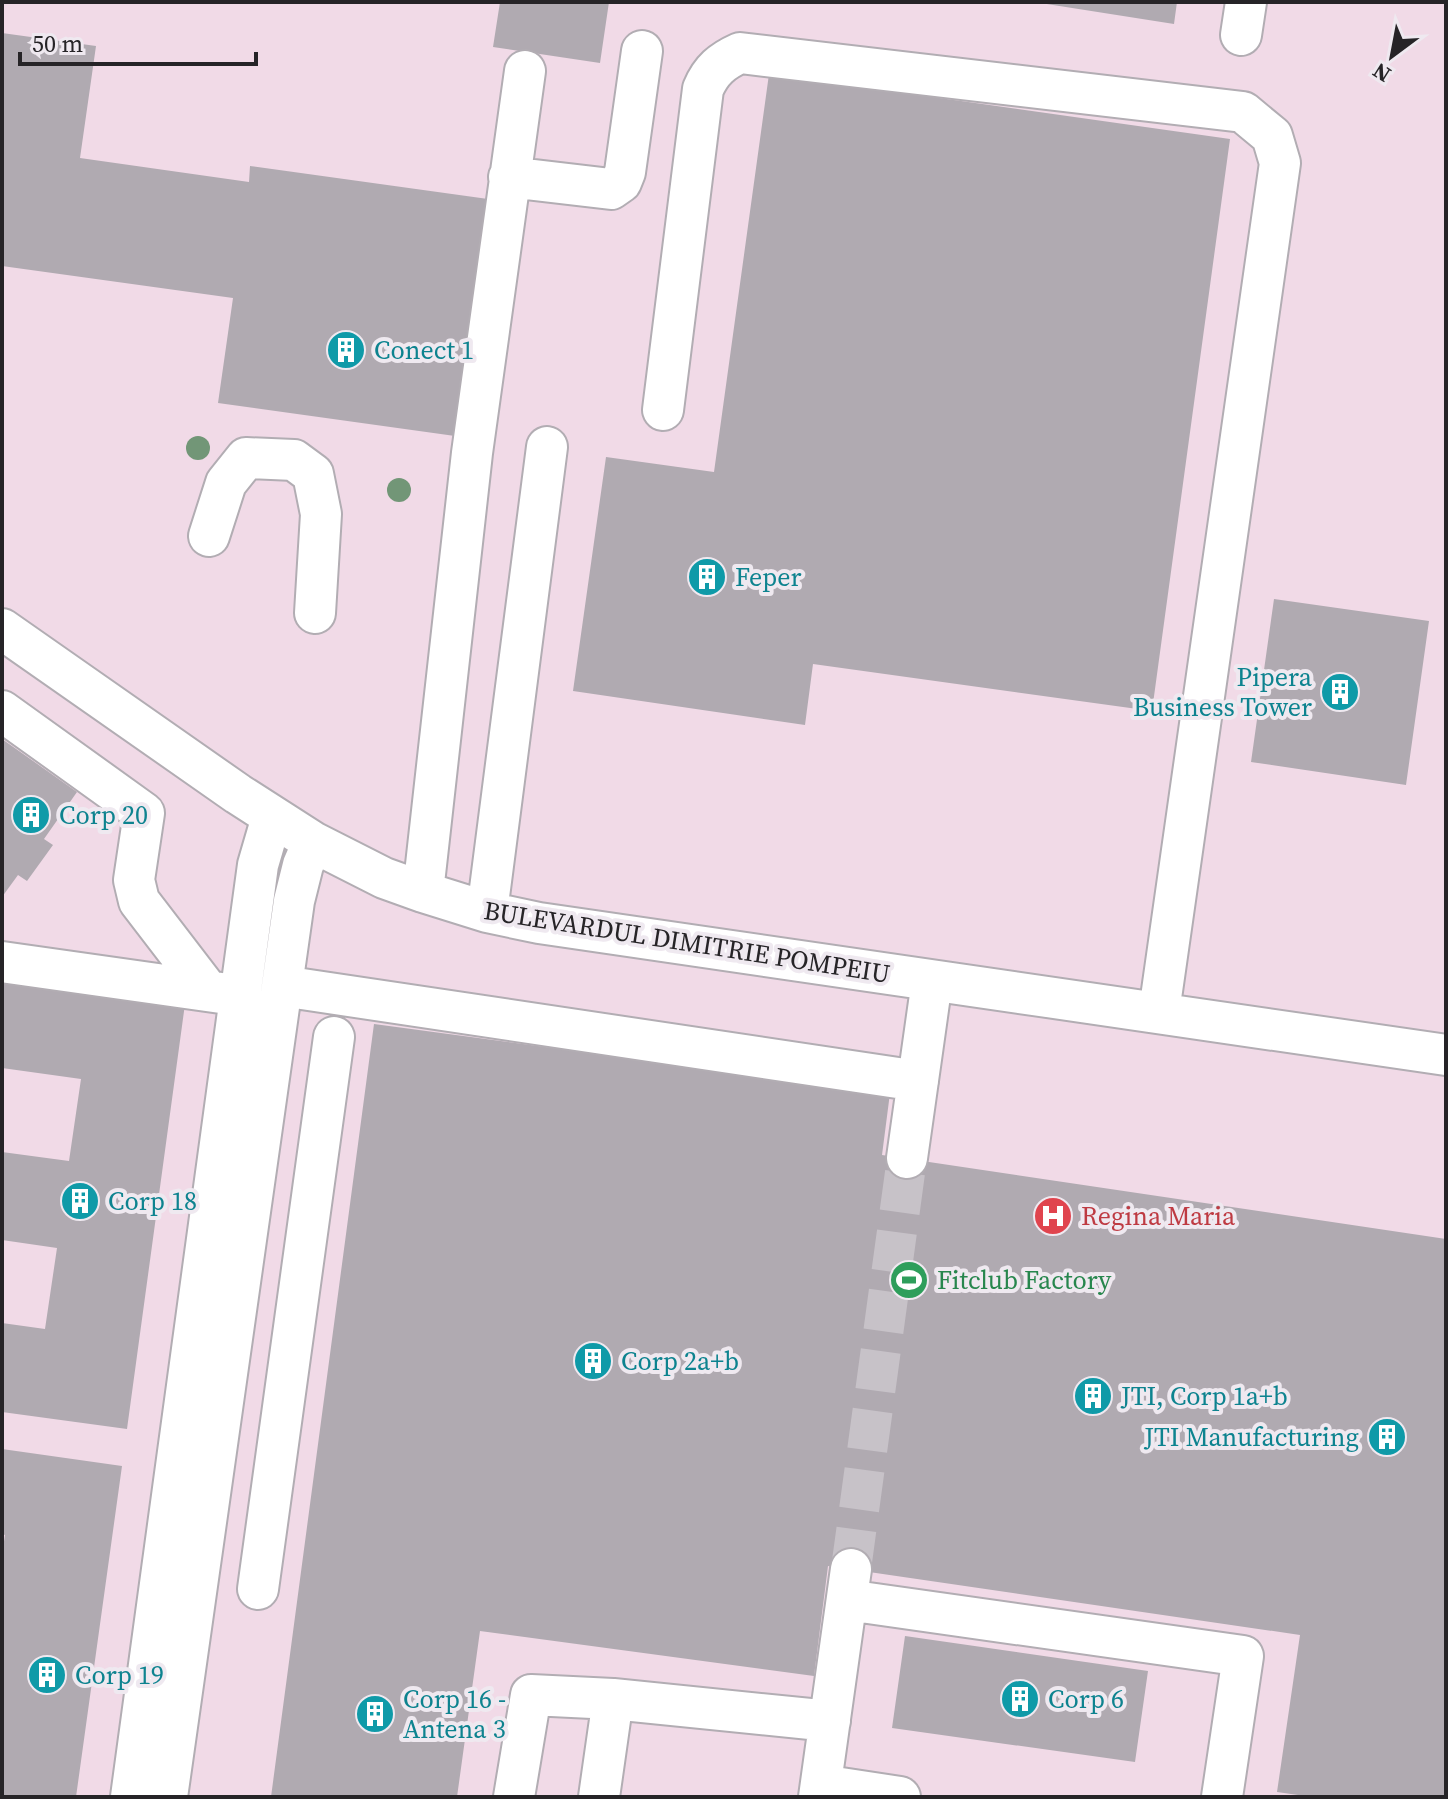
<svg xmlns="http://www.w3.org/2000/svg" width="1448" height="1799" font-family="'Source Serif 4',serif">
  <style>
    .commercial { fill: #f1dae7 }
    .building { fill: #b0aab1 }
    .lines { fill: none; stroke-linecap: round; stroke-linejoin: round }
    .minor-tunnel { stroke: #c7c2c8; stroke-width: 40; stroke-dasharray: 40 20; stroke-linecap: butt }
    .minor-casing { stroke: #b2adb3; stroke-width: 44 }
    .minor { stroke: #fff; stroke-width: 40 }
    .tree { fill: #729677 }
    .labels { text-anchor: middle; stroke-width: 8; stroke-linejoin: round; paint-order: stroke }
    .culture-label { font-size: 26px; fill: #0d838f; stroke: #efe9f0; text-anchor: start }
    .street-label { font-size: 26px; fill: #262427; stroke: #efe9f0 }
    .health-label { font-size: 26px; fill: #be3a42; stroke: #efe9f0; text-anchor: start }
    .leisure-label { font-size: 26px; fill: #27864d; stroke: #efe9f0; text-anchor: start }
  </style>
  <rect width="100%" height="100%" fill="#efe9f0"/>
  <path class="commercial" d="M2 2H1446V1797H2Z"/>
  <path class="building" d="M500 2H609L600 63 493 47Z
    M1034 2H1177L1174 24Z
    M2 33 96 46 80 158 249 182 250 166 488 199 455 436 218 403 233 298 2 266Z
    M769 74 1230 139 1152 711 813 664 805 725 573 691 606 457 714 472Z
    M1274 599 1429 621 1406 785 1251 762Z
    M2 739 77 792 44 839 53 845 27 881 18 875 2 897Z
    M2 978 185 1004 127 1429 2 1412V1323L45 1329 57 1248 2 1240V1152L69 1161 81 1079 2 1068Z
    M374 1024 890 1093 882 1155 1446 1239V1797H1312L1277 1792 1300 1635 828 1566 814 1676 480 1631 457 1797H271Z
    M2 1449 122 1466 76 1797H2V1554L5 1535 2 1534Z
    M905 1636 1148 1671 1135 1762 892 1728Z"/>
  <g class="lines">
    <path class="minor-tunnel" d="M851 1569 907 1158"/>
    <defs>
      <path id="minor" d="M1241 35 1246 2
        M509 177 611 189 621 182 625 172 642 51
        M663 410 703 89C711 70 722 61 740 53L1243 112 1272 136 1280 163 1159 1012
        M209 536 226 483 246 458 294 460 313 474 321 514 315 613
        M2 629 238 794 313 842 384 878 423 892 487 912 539 923 1446 1055
        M2 711 144 813 134 880 139 901 208 991
        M423 892 472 453 525 71
        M487 912 547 447
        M2 962 221 993
        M282 986 918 1081
        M907 1158 932 981
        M258 1589 334 1037
        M847 1600 1243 1656 1222 1797
        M821 1785 900 1797
        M131 1797 258 865 272 817
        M167 1797 294 901 303 865 313 842
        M514 1797 531 1695 613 1699
        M599 1797 613 1699 830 1721
        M819 1797 851 1569"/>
    </defs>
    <use href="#minor" class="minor-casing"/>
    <use href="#minor" class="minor"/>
  </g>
  <g class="tree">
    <circle cx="198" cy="448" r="12"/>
    <circle cx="399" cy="490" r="12"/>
  </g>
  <defs>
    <symbol id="building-disc" viewBox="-11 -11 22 22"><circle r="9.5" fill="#0f9aa8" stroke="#efe9f0"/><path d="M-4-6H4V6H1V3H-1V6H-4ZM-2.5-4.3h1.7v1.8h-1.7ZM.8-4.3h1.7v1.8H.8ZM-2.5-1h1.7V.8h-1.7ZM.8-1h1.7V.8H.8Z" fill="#fff"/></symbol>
    <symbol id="hospital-disc" viewBox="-11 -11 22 22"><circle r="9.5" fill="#e0444e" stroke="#efe9f0"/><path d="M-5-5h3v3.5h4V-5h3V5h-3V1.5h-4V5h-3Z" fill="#fff"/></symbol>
    <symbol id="stadium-disc" viewBox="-11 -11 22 22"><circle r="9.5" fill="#2e9e5b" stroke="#efe9f0"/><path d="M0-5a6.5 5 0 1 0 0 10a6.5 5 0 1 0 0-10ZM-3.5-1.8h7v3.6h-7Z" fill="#fff"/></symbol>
  </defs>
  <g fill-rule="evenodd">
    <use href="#building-disc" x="324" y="328" width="44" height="44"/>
    <use href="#building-disc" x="685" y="555" width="44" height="44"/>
    <use href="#building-disc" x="1318" y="670" width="44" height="44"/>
    <use href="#building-disc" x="9" y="793" width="44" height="44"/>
    <use href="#building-disc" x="58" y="1179" width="44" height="44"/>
    <use href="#hospital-disc" x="1031" y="1194" width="44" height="44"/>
    <use href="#stadium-disc" x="887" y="1258" width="44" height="44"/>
    <use href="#building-disc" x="571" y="1339" width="44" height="44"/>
    <use href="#building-disc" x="1071" y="1374" width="44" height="44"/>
    <use href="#building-disc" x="1365" y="1415" width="44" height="44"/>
    <use href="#building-disc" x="25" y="1653" width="44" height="44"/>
    <use href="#building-disc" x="998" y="1677" width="44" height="44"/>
    <use href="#building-disc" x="353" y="1692" width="44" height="44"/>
  </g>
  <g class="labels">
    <g class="culture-label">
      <text x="374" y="359">Conect 1</text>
      <text x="735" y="586">Feper</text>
      <text x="1312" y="686" text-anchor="end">Pipera<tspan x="1312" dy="30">Business Tower</tspan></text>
      <text x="59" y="824">Corp 20</text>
      <text x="108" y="1210">Corp 18</text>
      <text x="621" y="1370">Corp 2a+b</text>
      <text x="1121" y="1405">JTI, Corp 1a+b</text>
      <text x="1359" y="1446" text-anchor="end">JTI Manufacturing</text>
      <text x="75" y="1684">Corp 19</text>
      <text x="403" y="1708">Corp 16 -<tspan x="403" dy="30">Antena 3</tspan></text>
      <text x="1048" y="1708">Corp 6</text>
    </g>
    <g class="street-label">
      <text transform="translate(687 942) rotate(9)" y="9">BULEVARDUL DIMITRIE POMPEIU</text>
    </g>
    <g class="health-label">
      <text x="1081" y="1225">Regina Maria</text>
    </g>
    <g class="leisure-label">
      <text x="937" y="1289">Fitclub Factory</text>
    </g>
  </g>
  <rect width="1448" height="1799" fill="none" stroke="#262427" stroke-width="8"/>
  <g transform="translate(1392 56) rotate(212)" stroke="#efe9f0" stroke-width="6" paint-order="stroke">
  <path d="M0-6L14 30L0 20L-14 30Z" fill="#262427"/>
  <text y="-12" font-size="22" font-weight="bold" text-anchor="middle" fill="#262427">N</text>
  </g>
  <path d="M20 52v12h236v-12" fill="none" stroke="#262427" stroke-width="4"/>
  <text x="32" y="52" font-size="24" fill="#262427" stroke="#efe9f0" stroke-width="6" paint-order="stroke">50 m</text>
</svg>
